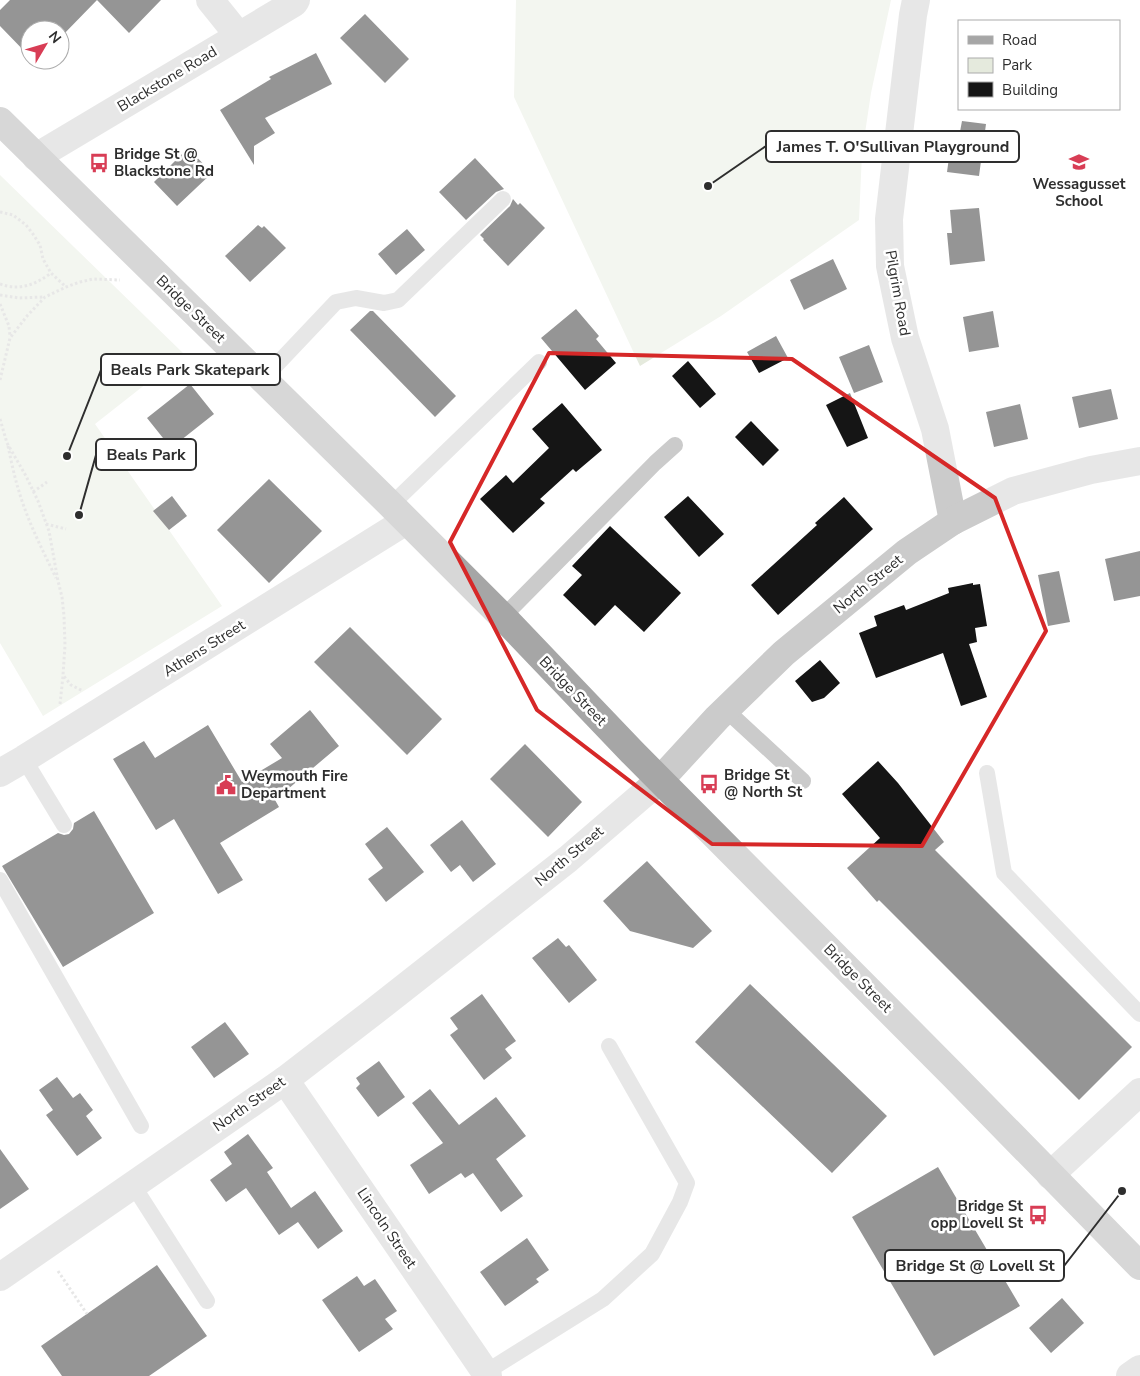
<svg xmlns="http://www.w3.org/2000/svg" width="1140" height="1376" font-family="'Nunito Sans',sans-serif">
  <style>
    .green { fill: #e5eadd }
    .building { fill: #151515 }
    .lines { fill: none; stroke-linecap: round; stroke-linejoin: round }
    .path { stroke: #cbcbcb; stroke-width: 3; stroke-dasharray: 2.5 2.5; stroke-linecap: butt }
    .service { stroke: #cbcbcb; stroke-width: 16 }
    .minor { stroke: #cbcbcb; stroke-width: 28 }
    .tertiary { stroke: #cbcbcb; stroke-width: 28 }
    .primary { stroke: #a6a6a6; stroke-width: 28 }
    .marked { fill: none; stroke: #d62828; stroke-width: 4; stroke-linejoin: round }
    .labels { text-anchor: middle; stroke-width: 5; stroke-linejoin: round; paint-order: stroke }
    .street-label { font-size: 15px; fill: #2e2e2e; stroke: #fff }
    .poi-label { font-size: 15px; font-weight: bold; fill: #2e2e2e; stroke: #fff; text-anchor: start }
    .leader { fill: none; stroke: #2e2e2e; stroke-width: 2 }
    .callout-dot { fill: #2e2e2e; stroke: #fff; stroke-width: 2 }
    .callout { fill: #fff; stroke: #2e2e2e; stroke-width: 2 }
    .callout-label { font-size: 16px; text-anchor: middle; font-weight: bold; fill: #2e2e2e }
  </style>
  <rect width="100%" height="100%" fill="#fff"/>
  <path class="green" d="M516 0H891L871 93 862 153 859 220 721 316 640 366 514 97Z
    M0 175 184 354 95 424 222 606 43 716 0 643Z"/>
  <path class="building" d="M10 0H161L129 33 97 0 60 38V30H30V57L0 26V10Z
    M365 14 409 59 385 83 340 38Z
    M316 53 332 84 265 118 275 133 254 146V165L220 110 271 79 269 77Z
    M962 121 986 124 979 176 947 172 952 136 959 137Z
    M188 148 212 173 177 206 154 182Z
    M475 158 504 189 496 192 466 220 439 192Z
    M513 199 518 205 520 203 545 228 508 266 483 240 484 239 480 235 510 206Z
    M979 208 985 261 950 265 947 233H952L950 210Z
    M258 225 262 228 264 226 286 248 250 282 225 256Z
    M407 229 425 250 396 275 378 254Z
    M833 259 847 289 804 310 790 280Z
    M576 309 599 336 596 339 616 363 585 390 541 338Z
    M370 311H373L456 396 435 417 350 330Z
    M993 311 999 347 969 352 963 317Z
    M776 336 788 358 759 373 747 352Z
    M869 345 883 382 854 393 839 357Z
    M688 361 716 394 700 408 672 376Z
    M190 384 214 414 171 448 147 418Z
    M1111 389 1118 419 1079 428 1072 397Z
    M850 393 868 438 847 447 826 405Z
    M562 403 602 450 576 472 573 469 540 499 545 503 513 533 480 499 506 475 513 483 549 448 532 429Z
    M1020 404 1028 439 994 447 986 412Z
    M751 421 779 450 763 466 735 437Z
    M269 479 322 531 269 583 217 530Z
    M172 496 187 516 169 530 153 511Z
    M688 496 724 534 699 557 664 517Z
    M844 497 873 529 778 615 751 585 817 525 815 523Z
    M610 526 681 593 644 632 615 605 595 626 563 595 582 575 572 566Z
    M1140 551V596L1114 601 1105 559Z
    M1059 571 1070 622 1048 626 1038 575Z
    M973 583V585L980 584 987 626 975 628 977 642 969 644 987 697 961 706 943 653 876 678 859 633 877 626 874 616 904 605 906 610 949 593 948 588Z
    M350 627 442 719 407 755 314 662Z
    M820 660 840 683 824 698 812 702 795 681Z
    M310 710 339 746 275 800 279 807 220 843 243 880 218 894 174 819 156 830 113 759 144 741 155 758 208 725 242 782 282 758 270 744Z
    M525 744 582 802 548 837 490 779Z
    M878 761 898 783 944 842 935 850 1132 1047 1079 1100 879 900 877 902 847 868 880 838 842 794Z
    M94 811 154 913 63 967 2 866 58 833 64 835 69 834 73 829 74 823Z
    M462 820 496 864 473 882 460 865 451 872 430 845Z
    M387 827 424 872 386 902 368 879 383 868 365 844Z
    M647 861 712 931 693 948 630 931 603 901Z
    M558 938 566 947 569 945 597 980 569 1003 532 958Z
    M750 984 887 1116 832 1173 695 1042Z
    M482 994 516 1041 505 1049 512 1058 484 1080 450 1035 458 1029 450 1018Z
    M225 1022 249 1054 214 1078 191 1047Z
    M379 1061 405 1097 378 1117 356 1088 360 1084 356 1078Z
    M57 1077 73 1098 80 1093 93 1110 86 1116 102 1138 77 1156 46 1115 53 1110 39 1090Z
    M430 1089 459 1125 496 1097 526 1136 496 1159 523 1196 501 1212 473 1173 465 1178 461 1173 429 1194 410 1165 443 1143 412 1103Z
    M248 1134 273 1168 267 1172 291 1208 315 1191 343 1231 318 1249 298 1222 279 1235 246 1188 226 1202 210 1180 232 1164 224 1152Z
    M0 1149 29 1189 0 1209Z
    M938 1167 1020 1306 934 1356 852 1217Z
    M527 1238 549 1270 536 1279 539 1282 505 1306 480 1272Z
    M157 1265 207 1336 149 1376H62L41 1346Z
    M357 1276 364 1286 375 1279 397 1311 385 1319 393 1329 359 1352 322 1300Z
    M1062 1298 1084 1323 1051 1353 1029 1328Z"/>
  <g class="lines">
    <path class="path" d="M0 212 13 215 26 225 33 234 40 245 43 259 51 273 66 287
      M0 284C19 291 35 285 51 273
      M0 295 19 298 44 297
      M0 304 9 326 10 337
      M0 380 10 338 27 316 45 297 66 287 80 282 93 279 120 280
      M0 419 7 443 26 476 38 501 49 531 58 581 62 597 64 616 65 645 63 675 71 685 83 691
      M8 446C11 460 14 475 18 488 27 520 42 549 56 578
      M33 492 47 482
      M46 524 66 529
      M60 704 63 676
      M58 1271 87 1314"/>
    <path class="service" d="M263 379 336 302 356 298 384 303 398 300 503 199
      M391 505 539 362
      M503 617 655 463 675 445
      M726 710 803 781
      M24 759 64 825
      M987 773 1004 873 1140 1014
      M0 880 141 1126
      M133 1185 207 1301
      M486 1372 603 1299 652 1254 680 1202 687 1183 609 1046"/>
    <path class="minor" d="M210 0 239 36
      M916 0 913 15 889 219 890 266 905 338 935 429 953 521
      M36 157 294 3 296 0
      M0 773 24 759 406 521
      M285 1080 488 1376
      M1050 1175 1140 1092
      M1130 1376 1140 1369"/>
    <path class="tertiary" d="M0 1277 285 1080 372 1013 568 859 660 780 717 718 784 653 907 552 953 521 1013 491 1091 470 1140 461"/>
    <path class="primary" d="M0 121 391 505 503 617 632 752 953 1075 1140 1266"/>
  </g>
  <path d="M0 0H1140V1376H0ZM549 353 792 359 995 498 1046 631 922 846 712 844 537 710 450 542Z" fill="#fff" fill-opacity=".55" fill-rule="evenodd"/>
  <path class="marked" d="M549 353 792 359 995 498 1046 631 922 846 712 844 537 710 450 542Z"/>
  <defs>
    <symbol id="school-bare" viewBox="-9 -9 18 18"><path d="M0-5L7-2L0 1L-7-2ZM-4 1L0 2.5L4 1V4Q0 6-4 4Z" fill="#d83d55" stroke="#fff" stroke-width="2.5" paint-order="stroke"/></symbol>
    <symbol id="bus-bare" viewBox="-9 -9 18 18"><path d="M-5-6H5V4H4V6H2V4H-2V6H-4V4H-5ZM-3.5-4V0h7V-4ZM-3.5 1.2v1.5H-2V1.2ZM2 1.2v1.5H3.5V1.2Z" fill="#d83d55" stroke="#fff" stroke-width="2.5" paint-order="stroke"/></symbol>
    <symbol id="civic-bare" viewBox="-9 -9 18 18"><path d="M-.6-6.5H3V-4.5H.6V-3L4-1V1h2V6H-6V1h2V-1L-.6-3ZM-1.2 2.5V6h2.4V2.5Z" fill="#d83d55" stroke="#fff" stroke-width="2.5" paint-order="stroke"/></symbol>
  </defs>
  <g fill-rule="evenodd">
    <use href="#school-bare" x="1065" y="148" width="28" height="28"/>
    <use href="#bus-bare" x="85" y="149" width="28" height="28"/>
    <use href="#bus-bare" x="695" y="770" width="28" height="28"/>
    <use href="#civic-bare" x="212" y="771" width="28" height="28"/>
    <use href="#bus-bare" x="1024" y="1201" width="28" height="28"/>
  </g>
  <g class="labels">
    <g class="street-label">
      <text transform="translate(167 79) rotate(-31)" y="5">Blackstone Road</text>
      <text transform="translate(898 293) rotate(80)" y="5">Pilgrim Road</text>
      <text transform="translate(191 309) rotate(44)" y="5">Bridge Street</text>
      <text transform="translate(868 584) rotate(-39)" y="5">North Street</text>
      <text transform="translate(204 648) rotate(-32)" y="5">Athens Street</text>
      <text transform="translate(573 691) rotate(46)" y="5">Bridge Street</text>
      <text transform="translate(569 856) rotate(-40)" y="5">North Street</text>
      <text transform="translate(858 978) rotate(45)" y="5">Bridge Street</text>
      <text transform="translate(249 1104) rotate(-35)" y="5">North Street</text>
      <text transform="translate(387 1228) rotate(56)" y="5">Lincoln Street</text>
    </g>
    <g class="poi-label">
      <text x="114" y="159">Bridge St @<tspan x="114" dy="17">Blackstone Rd</tspan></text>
      <text x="1079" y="189" text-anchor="middle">Wessagusset<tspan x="1079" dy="17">School</tspan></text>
      <text x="724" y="780">Bridge St<tspan x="724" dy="17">@ North St</tspan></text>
      <text x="241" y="781">Weymouth Fire<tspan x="241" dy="17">Department</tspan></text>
      <text x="1023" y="1211" text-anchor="end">Bridge St<tspan x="1023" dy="17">opp Lovell St</tspan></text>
    </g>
  </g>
  <path class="leader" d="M708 186L766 146M67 456L101 370M79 515L96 455M1122 1191L1064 1266"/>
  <g class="callout-dot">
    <circle cx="708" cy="186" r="5"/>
    <circle cx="67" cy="456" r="5"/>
    <circle cx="79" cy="515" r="5"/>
    <circle cx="1122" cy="1191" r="5"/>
  </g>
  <g class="callout">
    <rect x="766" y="131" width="253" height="31" rx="5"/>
    <rect x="101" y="354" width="179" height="31" rx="5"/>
    <rect x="96" y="439" width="100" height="31" rx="5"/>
    <rect x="885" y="1250" width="179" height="31" rx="5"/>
  </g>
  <g class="callout-label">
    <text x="893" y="152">James T. O'Sullivan Playground</text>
    <text x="190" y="375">Beals Park Skatepark</text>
    <text x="146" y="460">Beals Park</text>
    <text x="975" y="1271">Bridge St @ Lovell St</text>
  </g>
  <rect x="958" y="20" width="162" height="90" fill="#ffffff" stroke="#ababab"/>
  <rect x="968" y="36" width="25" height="8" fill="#a6a6a6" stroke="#ababab"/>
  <text x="1002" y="45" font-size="15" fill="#2e2e2e">Road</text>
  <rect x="968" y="58" width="25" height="15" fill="#e5eadd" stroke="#ababab"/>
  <text x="1002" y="70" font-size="15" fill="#2e2e2e">Park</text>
  <rect x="968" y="82" width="25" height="15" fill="#151515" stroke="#ababab"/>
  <text x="1002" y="95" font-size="15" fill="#2e2e2e">Building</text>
  <g transform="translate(45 45) rotate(52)"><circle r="24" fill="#ffffff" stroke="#ababab"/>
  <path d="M0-4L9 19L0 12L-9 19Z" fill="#d83d55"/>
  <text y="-8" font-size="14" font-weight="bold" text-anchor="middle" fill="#2e2e2e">N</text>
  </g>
</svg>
